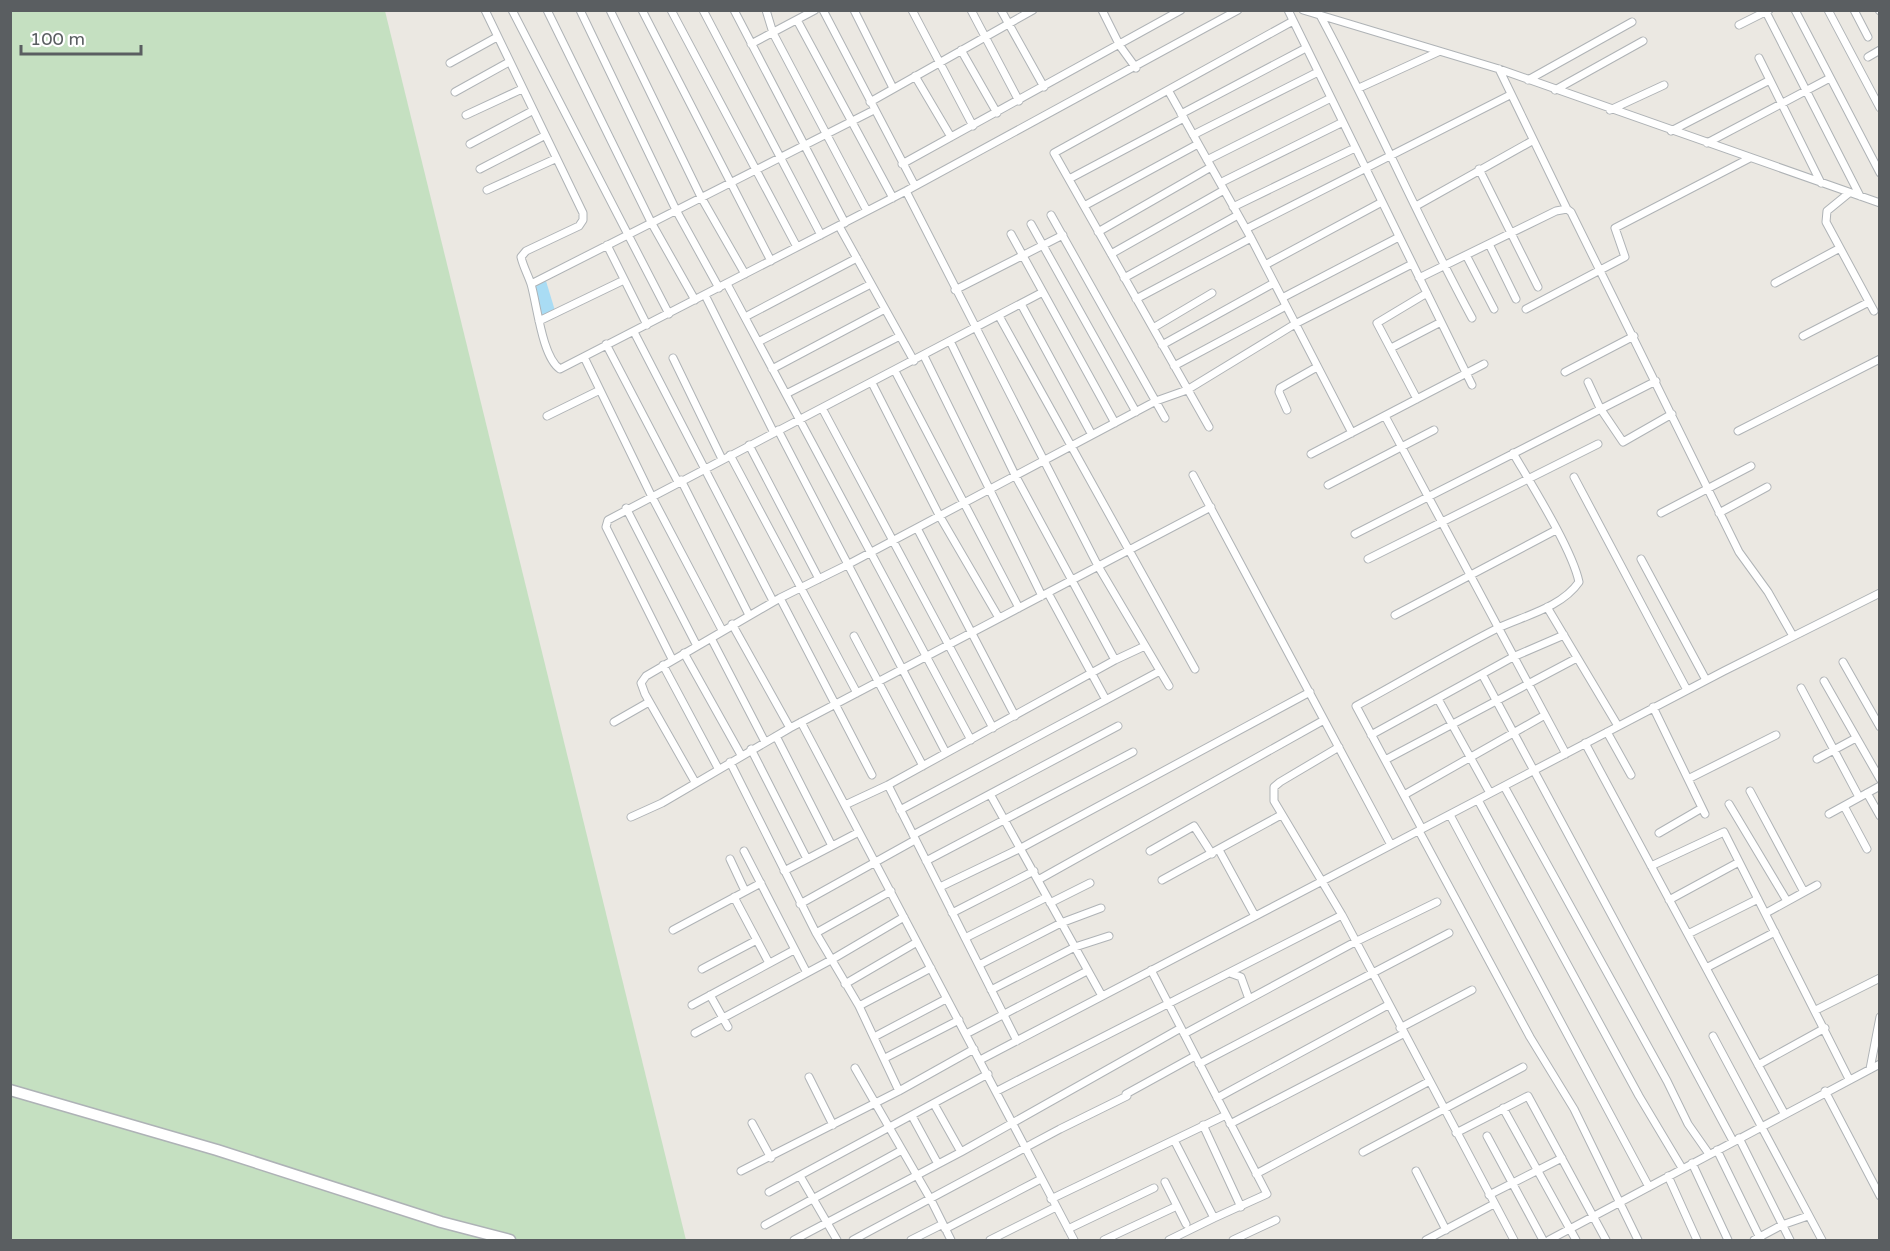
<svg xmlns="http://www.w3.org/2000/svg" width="1890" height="1251" font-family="'Varela Round',sans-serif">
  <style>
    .green { fill: #c5e0c1 }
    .water { fill: #a9dcf4 }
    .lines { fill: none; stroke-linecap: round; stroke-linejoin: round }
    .street-casing { stroke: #afb3b6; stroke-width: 9 }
    .secondary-casing { stroke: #aeb2b6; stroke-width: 13 }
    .street { stroke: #fff; stroke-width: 7 }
    .secondary { stroke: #fff; stroke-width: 10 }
  </style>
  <rect width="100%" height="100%" fill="#ebe8e2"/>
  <path class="green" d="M10 11H385L686 1240H11Z"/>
  <path class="water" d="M546 281 556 314 536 319 529 286Z"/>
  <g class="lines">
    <defs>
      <path id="street" d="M485 10 583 213V220L579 226 526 251 521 257C523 266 528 275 531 284 537 304 542 357 560 369L906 191 1238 10
        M512 10 669 314
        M547 10 651 222 695 300
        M580 10 676 210 719 288
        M610 10 701 197 745 274
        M642 10 771 261
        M671 10 797 247
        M703 10 821 235
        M734 10 845 223
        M766 10 773 33 867 211
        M823 10 915 186
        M854 10 893 88
        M912 10 973 126
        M971 10 1019 101
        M1001 10 1044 87
        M1102 10 1120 46 1136 68
        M1288 10 1472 385
        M1303 10 1499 69 1880 203
        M1795 10 1880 173
        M1828 10 1880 108
        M1854 10 1868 37
        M1879 10 1880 11
        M1766 12 1860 196
        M1320 15C1374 115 1418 219 1472 318
        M797 20 893 198
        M1739 25 1769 10
        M751 44 815 10
        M961 50 997 113
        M1868 57 1880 50
        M1759 58 1821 183
        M450 63 497 37
        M1499 69 1567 209
        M915 76 951 137
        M1528 80 1632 22
        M1359 88 1438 52
        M1168 90 1251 238 1352 433
        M1555 90 1643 41
        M455 92 509 62
        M870 102 1033 10
        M1610 110 1664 85
        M1181 114 1306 48
        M466 115 522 89
        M1671 131 1770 80
        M1193 135 1318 72
        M1707 143 1830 78
        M470 144 532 111
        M1207 160 1331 98
        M902 164 1181 10
        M480 169 544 136
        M1479 169 1538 287
        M1069 179 1184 118
        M1220 183 1343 122
        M487 190 555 159
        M906 191 1098 566 1169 686
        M1849 193 1827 211 1826 222 1874 311
        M1084 206 1198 144
        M1416 206 1532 141
        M1233 207 1355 148
        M1051 215 1165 418
        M1031 224 1136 412
        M839 226 914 361
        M1246 229 1510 95
        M1098 232 1211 167
        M1011 234 1115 423
        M1489 244 1516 299
        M607 245 647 325
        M1111 254 1224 190
        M1466 255 1494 309
        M1265 265 1382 202
        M1124 278 1238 215
        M1419 278 1556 211 1567 209 1571 212 1739 552 1768 592 1793 636
        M1775 283 1840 248
        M531 284 874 110
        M727 284 971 740
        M955 290 1063 235
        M705 295 774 433
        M1282 298 1399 237
        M1136 299 1251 238
        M1021 304 1092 435
        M1526 309 1625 257 1615 228 1750 158
        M999 316 1195 669
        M745 317 857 258
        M539 321 624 280
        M1153 328 1212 293
        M634 332 773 601
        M1803 336 1869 302
        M758 342 871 284
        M951 343 1015 475 1115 660
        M606 344 678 482
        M1162 345 1274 283
        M1391 348 1441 322
        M924 356 1042 596
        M584 357 651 495 722 630
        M673 358 722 459
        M1174 366 1286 306
        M772 369 885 309
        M895 371 1019 608
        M1565 372 1634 336
        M1588 382 1600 408 1623 442 1672 414
        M872 383 939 515 999 618
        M786 394 900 336
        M1417 399 1377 323 1427 293
        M822 408 993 728
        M1287 410 1279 392 1280 388 1317 367
        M547 416 600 390
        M1385 416 1566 754
        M1209 427 1054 153 1293 21
        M778 430 946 753
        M1738 431 1880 359
        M749 445 819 579
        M1311 454 1484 364
        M730 455 857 693
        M1193 475 1391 845
        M1574 477 1687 690
        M681 480 749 615
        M1328 485 1434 430
        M626 508 697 646
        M1661 513 1751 466
        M1719 513 1767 487
        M917 528 1015 716
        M1355 534 1656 381
        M1368 559 1598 444
        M1641 559 1706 680
        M1048 593 1106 700
        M780 598 872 775
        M1547 607 1618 726
        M1395 615 1556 530
        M732 624 790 728
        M854 636 923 766
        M711 638 765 742
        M684 653 741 755
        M672 659 606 527 608 520 1041 293
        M1843 662 1880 727
        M663 665 718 768
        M1482 674 1733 1141
        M1824 681 1880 779
        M1801 688 1859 797
        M1438 699 1490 793
        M1653 707 1705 814
        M614 722 649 702
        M801 722 1074 1240
        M1607 732 1631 775
        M1371 735 1513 657 1564 635
        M776 736 832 846
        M1585 743 1784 1113
        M1339 747 1280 782 1274 787V801L1342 915 1514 1240
        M751 749 807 859
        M1817 759 1856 738
        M1385 760 1577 658
        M730 762 816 933 859 1006 899 1091
        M1688 779 1776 735
        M695 782 645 694 641 683 646 676 780 598 847 565 1156 401 1187 390 1295 324 1412 264
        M888 785 1017 1041
        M1504 786 1667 1081 1688 1124 1709 1154
        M1750 791 1804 892
        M1867 793 1880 816
        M990 794 1102 996
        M1404 795 1545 715
        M1478 800 1639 1096 1682 1168
        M1729 804 1787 901
        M845 805 888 785 1115 660 1145 646
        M1844 806 1867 849
        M900 810 1160 671
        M1829 814 1880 786
        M1450 815 1649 1187
        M631 817 662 803 790 728 1211 507
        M1422 829 1356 706C1402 681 1449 653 1496 629 1523 616 1561 608 1579 582 1572 549 1531 484 1513 453
        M1419 831 1530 1037 1574 1109 1638 1240
        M1659 833 1702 808
        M913 835 1118 726
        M1219 850 1255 916
        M744 851 807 973
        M1150 851 1194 826 1212 854
        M730 859 745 891
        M926 861 1133 752
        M1651 866 1724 832 1849 1079
        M784 871 859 832
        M1038 880 1324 720
        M1162 880 1281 815
        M940 887 1021 848 1310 692
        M734 897 769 963
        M1669 900 1739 862
        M1050 903 1090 883
        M800 904 915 840
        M952 913 1034 871
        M1766 913 1817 885
        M673 930 761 883
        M816 933 891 891
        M1688 934 1758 899
        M965 938 1047 897
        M979 965 1061 923 1101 908
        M1706 968 1775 932
        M702 969 755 941
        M1151 970 1267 1194 1214 1218
        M1230 973 1241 977 1249 999
        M845 984 917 942
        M991 990 1075 947 1109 936
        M710 995 728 1027
        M692 1005 794 950
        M859 1006 931 968
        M1816 1010 1880 978
        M1400 1028 1472 990
        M695 1033 831 960 904 917
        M966 1034 1087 971
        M1184 1034 1355 942 1437 902
        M1713 1036 1822 1240
        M874 1037 946 999
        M885 1058 959 1020
        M980 1060 1724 671 1880 593
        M1199 1064 1449 933
        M1758 1065 1825 1028
        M855 1068 931 1200 951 1240
        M1870 1069 1880 1017
        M809 1077 833 1125
        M997 1091 1342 915
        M1825 1091 1880 1196
        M1126 1094 1195 1056
        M1217 1098 1388 1005
        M934 1104 961 1152
        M1503 1108 1576 1240
        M912 1116 938 1164
        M752 1123 771 1158
        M1230 1124 1403 1034
        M1203 1125 1241 1207
        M1456 1133 1528 1096 1606 1240
        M1487 1136 1543 1240
        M1739 1138 1790 1240
        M1717 1150 1761 1240
        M1363 1152 1523 1067
        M1692 1163 1728 1240
        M741 1171 899 1091 974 1049
        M1416 1171 1446 1230
        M1256 1174 1428 1082
        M800 1176 837 1240
        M1668 1176 1697 1240
        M1165 1182 1186 1224
        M769 1192 988 1074
        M1489 1195 1562 1158
        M1051 1199 1226 1115
        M765 1225 902 1150
        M945 1229 1041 1179
        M1068 1229 1154 1188
        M794 1240 961 1152 1181 1028
        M853 1240 1060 1129 1127 1096
        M911 1240 943 1224
        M990 1240 1056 1207
        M1104 1240 1177 1206
        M1169 1240 1214 1218 1174 1140
        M1233 1240 1276 1220
        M1426 1240 1494 1204
        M1549 1240 1880 1064
        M1754 1240 1782 1225 1808 1216"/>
      <path id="secondary" d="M10 1090 217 1150 441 1222 510 1240"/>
    </defs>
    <use href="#street" class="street-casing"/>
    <use href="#secondary" class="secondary-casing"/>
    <use href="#street" class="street"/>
    <use href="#secondary" class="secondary"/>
  </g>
  <rect width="1890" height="1251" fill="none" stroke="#5a5e61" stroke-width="24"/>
  <path d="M21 45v9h120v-9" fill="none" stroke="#5a5e61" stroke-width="3"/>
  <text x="30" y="45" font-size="18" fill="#5a5e61" stroke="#ffffff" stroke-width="4.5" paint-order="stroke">100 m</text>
</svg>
